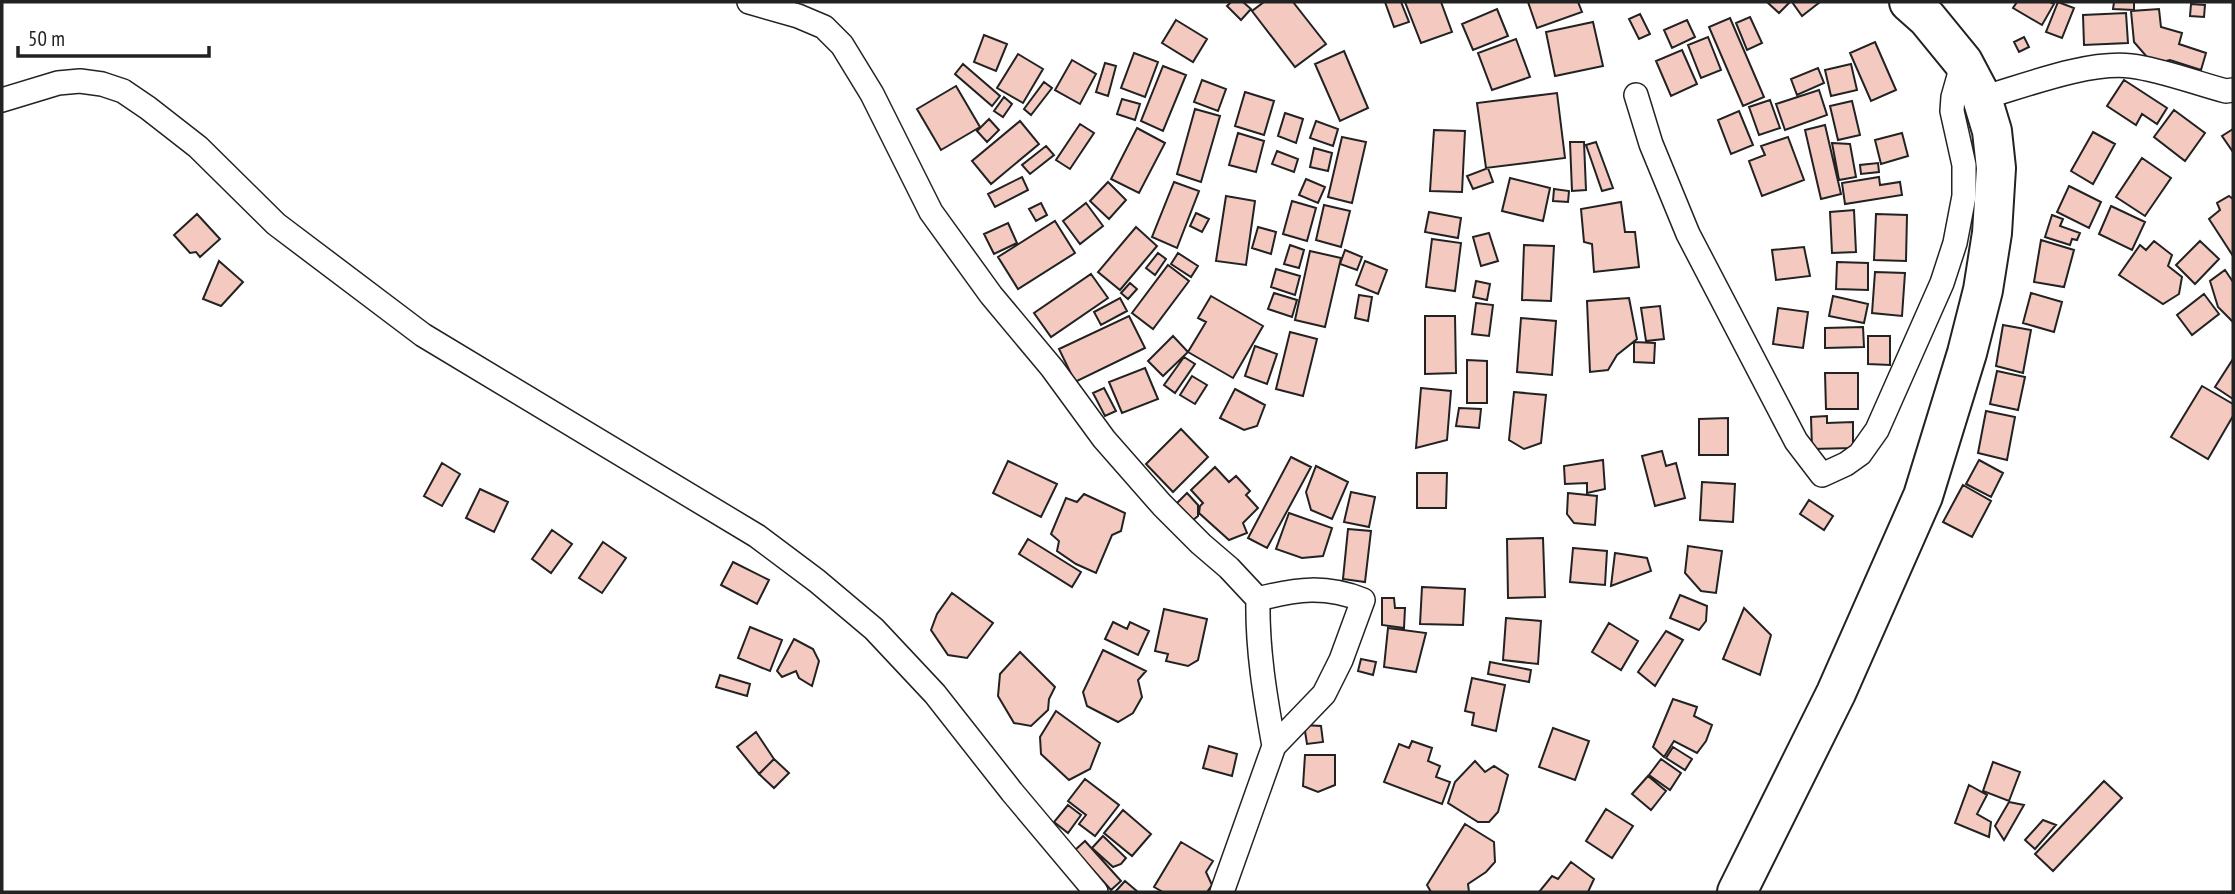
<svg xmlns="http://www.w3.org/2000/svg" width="2235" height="894" font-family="'PT Sans Narrow',sans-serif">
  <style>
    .building { fill: #f3c9c0; stroke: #222; stroke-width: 2 }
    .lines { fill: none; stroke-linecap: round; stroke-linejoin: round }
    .minor-casing { stroke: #222; stroke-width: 26 }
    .trunk-casing { stroke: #222; stroke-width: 42 }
    .minor { stroke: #fff; stroke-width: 23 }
    .trunk { stroke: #fff; stroke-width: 38 }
  </style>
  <rect width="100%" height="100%" fill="#fff"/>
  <path class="building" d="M1231 2H1243L1251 9 1241 20 1227 6Z
    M1264 2H1293L1326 44 1295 67 1252 11Z
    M1385 2H1401L1409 22 1394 27Z
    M1405 2H1441L1452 32 1421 43Z
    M1528 2H1578L1582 12 1537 28Z
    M1767 2H1790L1779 13Z
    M1792 2H1820L1802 16Z
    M2017 2H2050L2054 4 2042 25 2013 8Z
    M2058 2 2074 8 2062 38 2046 32Z
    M2114 2H2134V10L2113 9Z
    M2191 4 2205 5 2204 17 2190 16Z
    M1497 9 1508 36 1473 50 1462 24Z
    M2159 9 2161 27 2182 33 2179 44 2206 53 2201 70 2170 60 2153 64 2134 42 2131 11Z
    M2126 13 2128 43 2084 45 2083 15Z
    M1640 14 1650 34 1639 39 1629 19Z
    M1750 17 1762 43 1747 50 1736 23Z
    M1730 18 1764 97 1743 106 1709 27Z
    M1176 20 1207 39 1193 62 1162 43Z
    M1687 20 1695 37 1672 48 1664 30Z
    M1593 22 1603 66 1555 76 1546 32Z
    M984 35 1007 44 996 71 974 62Z
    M1708 37 1721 70 1701 78 1688 45Z
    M2024 37 2029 47 2019 52 2014 42Z
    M1516 39 1530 77 1492 90 1478 53Z
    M1875 42 1896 90 1871 101 1850 53Z
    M1682 50 1697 84 1671 96 1656 61Z
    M1344 51 1368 108 1340 121 1315 64Z
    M1134 53 1158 62 1145 97 1121 88Z
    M1018 54 1043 69 1023 103 997 88Z
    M1072 60 1096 74 1080 104 1055 90Z
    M1105 63 1116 66 1108 96 1096 92Z
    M963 64 1000 96 992 106 955 74Z
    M1851 64 1857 90 1831 96 1825 70Z
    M1163 66 1186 75 1163 131 1141 121Z
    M1818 68 1824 83 1797 95 1791 79Z
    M1202 80 1226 89 1218 111 1194 102Z
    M2124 80 2167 108 2157 124 2142 114 2136 125 2107 106Z
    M1044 82 1052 88 1031 115 1024 109Z
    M956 86 980 127 941 150 917 109Z
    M1819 90 1827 115 1785 130 1776 104Z
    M1245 92 1274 101 1264 135 1235 126Z
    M1557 93 1565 158 1486 168 1477 103Z
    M1004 97 1012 104 1003 117 994 111Z
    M1122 99 1140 104 1135 120 1117 114Z
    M1770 100 1780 128 1759 135 1749 107Z
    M1852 101 1860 135 1838 140 1830 106Z
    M1195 109 1220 116 1201 182 1177 174Z
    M2174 110 2205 133 2185 161 2154 137Z
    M1739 111 1753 145 1731 154 1718 120Z
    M1285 113 1303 119 1296 143 1278 136Z
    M989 119 999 130 987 142 977 131Z
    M1020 121 1039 144 991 184 972 161Z
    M1316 121 1338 129 1333 146 1310 138Z
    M1080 124 1094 133 1070 169 1056 160Z
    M1825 125 1841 194 1821 199 1805 130Z
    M1137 128 1165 143 1139 193 1111 179Z
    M2233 129V152L2222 136Z
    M1434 130 1465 131 1462 192 1430 191Z
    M2093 132 2115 144 2093 184 2071 171Z
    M1238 133 1264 141 1256 172 1229 165Z
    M1902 133 1908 156 1881 164 1875 140Z
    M1342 137 1366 142 1352 203 1328 197Z
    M1788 137 1804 180 1762 196 1749 161 1765 155 1761 146Z
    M1570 142H1584L1586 190 1572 191Z
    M1596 142 1613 188 1602 191 1586 145Z
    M1832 143 1850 144 1856 177 1839 180Z
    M1046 146 1054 155 1030 174 1022 165Z
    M1314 148 1332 153 1328 171 1310 167Z
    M1277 151 1298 159 1294 172 1272 164Z
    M2142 158 2171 178 2145 216 2116 197Z
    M1878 163 1879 172 1861 174 1860 165Z
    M1488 168 1493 182 1473 189 1467 176Z
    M1022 177 1028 190 995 207 988 194Z
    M1879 177 1880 185 1900 182 1902 195 1845 204 1842 183Z
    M1510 178 1550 188 1543 221 1502 211Z
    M1306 179 1325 187 1318 203 1299 195Z
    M1108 182 1126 200 1109 219 1090 201Z
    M1174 182 1199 191 1177 248 1152 237Z
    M2069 186 2101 202 2089 228 2057 212Z
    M1554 189 1569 191 1568 202 1553 201Z
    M1226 196 1255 201 1246 265 1216 261Z
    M2229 196 2233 199V256L2209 219 2220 210 2217 203Z
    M1292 201 1316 208 1307 241 1283 234Z
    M1621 202 1625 232H1635L1639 267 1594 272 1592 244 1584 242 1581 209Z
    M1041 203 1047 215 1036 221 1029 209Z
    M1086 203 1103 226 1080 244 1063 221Z
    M1324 205 1350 211 1341 247 1316 240Z
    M2111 206 2145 222 2132 250 2099 234Z
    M1854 210 1856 252 1832 253 1830 212Z
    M1429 212 1461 218 1458 238 1425 232Z
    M1196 213 1209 219 1202 232 1190 226Z
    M197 214 220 239 200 257 196 252 190 253 174 235Z
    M1876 214 1907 215 1906 261 1874 260Z
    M2052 215 2063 219 2060 226 2080 233 2077 240 2072 239 2070 245 2045 237Z
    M1055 221 1075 253 1018 289 998 257Z
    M1008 223 1017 243 994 254 984 234Z
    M1136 227 1157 246 1120 290 1098 272Z
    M1258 227 1276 232 1271 254 1252 248Z
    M1489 233 1498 261 1481 266 1473 237Z
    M1432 239 1461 243 1455 291 1426 287Z
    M2041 240 2074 250 2064 287 2034 282Z
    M2154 241 2172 255 2168 266 2182 277 2179 294 2163 304 2119 275 2140 245 2146 250Z
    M2200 241 2219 259 2195 284 2176 265Z
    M1290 245 1304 250 1299 268 1284 264Z
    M1524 245 1554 246 1551 301 1522 300Z
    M1804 247 1810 276 1776 280 1772 250Z
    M1345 250 1362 257 1357 270 1340 264Z
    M1310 251 1341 258 1325 327 1295 320Z
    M1158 253 1166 259 1155 275 1146 268Z
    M1178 253 1198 266 1191 277 1171 264Z
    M219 261 243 282 221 306 203 299Z
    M1365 261 1387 270 1378 294 1356 285Z
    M1837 262 1868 263V290L1836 289Z
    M1168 265 1189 281 1153 329 1132 313Z
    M1276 269 1300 276 1295 295 1271 287Z
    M2225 270 2233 282V322L2218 307 2210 281Z
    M1875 272 1905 273 1902 316 1872 313Z
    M1091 274 1108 298 1051 337 1034 313Z
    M1476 281 1490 284 1487 300 1473 297Z
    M1130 283 1137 289 1128 299 1121 293Z
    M1274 293 1297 300 1292 317 1268 309Z
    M2031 293 2062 302 2054 332 2023 323Z
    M2204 294 2219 314 2192 335 2177 315Z
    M1359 295 1372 297 1368 321 1355 318Z
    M1211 296 1263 326 1233 378 1188 352 1206 322 1198 318Z
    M1833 296 1868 304 1864 323 1829 316Z
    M1120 298 1127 311 1101 325 1094 312Z
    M1629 298 1637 339 1617 355 1608 370 1590 372 1587 301Z
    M1476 303 1493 305 1489 336 1472 334Z
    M1660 306 1664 339 1646 341 1641 308Z
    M1778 308 1808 312 1803 348 1773 344Z
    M1129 316 1145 348 1075 382 1059 349Z
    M1425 316H1455L1456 373 1425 374Z
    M1521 318 1556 321 1552 375 1517 372Z
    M2003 325 2031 330 2023 373 1996 366Z
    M1863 327 1864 347 1825 348V328Z
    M1290 332 1317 339 1303 396 1276 389Z
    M1173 336 1188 352 1163 376 1148 361Z
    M1868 336H1890V365L1868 364Z
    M1634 342 1655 343 1654 363 1634 362Z
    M1255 346 1277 354 1267 384 1245 376Z
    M1184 357 1195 364 1175 393 1164 385Z
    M2233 359V399L2215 387Z
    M1467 360 1487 361V403H1467Z
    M1145 368 1158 399 1122 413 1109 382Z
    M1997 371 2025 377 2018 410 1990 404Z
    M1825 373H1858V409H1826Z
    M1192 376 1207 385 1195 404 1180 395Z
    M2202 386 2233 404V416L2208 459 2171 437Z
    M1104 388 1116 411 1105 416 1093 393Z
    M1421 388 1451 391 1447 440 1416 448Z
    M1235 389 1265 405 1257 426 1244 430 1220 418Z
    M1514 392 1546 395 1541 443 1524 449 1509 440Z
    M1459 408 1481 409 1479 428 1456 426Z
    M1986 411 2015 417 2007 460 1978 453Z
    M1827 416V423L1853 422V448L1812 449 1811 417Z
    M1728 418V455H1699V419Z
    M1181 429 1208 457 1173 492 1146 464Z
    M1662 451 1666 466 1676 463 1685 498 1655 506 1642 456Z
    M1291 457 1311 467 1267 548 1248 538Z
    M1603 460 1605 489 1587 493V483L1565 484 1564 466Z
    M1979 460 2003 473 1991 497 1966 484Z
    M1008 461 1057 484 1041 517 993 493Z
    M442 463 460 474 442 506 424 496Z
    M1316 466 1348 482 1332 519 1311 510 1306 492Z
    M1215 467 1229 482 1236 476 1250 491 1246 495 1258 508 1243 523 1247 533 1229 540 1199 513 1200 506 1203 503 1191 490Z
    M1417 473H1447L1446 508H1417Z
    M1702 482 1735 484 1733 522 1700 520Z
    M1963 485 1991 501 1972 537 1943 522Z
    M480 489 508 502 494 532 466 518Z
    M1351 492 1375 497 1369 527 1344 522Z
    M1187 493 1198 505V516L1192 521 1176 504Z
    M1568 493 1597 496 1595 525 1574 523 1567 514Z
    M1084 494 1125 513 1121 531 1112 535 1096 573 1076 564 1057 551 1059 541 1051 534 1066 498 1077 502Z
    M1809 500 1833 516 1824 530 1800 514Z
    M1289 513 1332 528 1323 556 1302 558 1276 549Z
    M1348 529 1371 531 1365 582 1343 579Z
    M552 530 572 544 551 573 532 559Z
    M1543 538 1545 597 1508 598 1507 539Z
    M1028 539 1081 572 1072 587 1019 554Z
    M603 542 626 558 602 593 579 578Z
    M1688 546 1722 551 1716 593 1701 591 1685 573Z
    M1573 548 1607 551 1605 585 1570 582Z
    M1615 553 1647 558 1651 571 1611 586Z
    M733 562 769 580 757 604 721 585Z
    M1422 587 1465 589 1463 625 1420 624Z
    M952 593 993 623 967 658 948 655 931 630 937 614Z
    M1680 595 1707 606 1706 621 1699 630 1670 618Z
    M1382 598H1394L1395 608H1405L1404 628 1382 625Z
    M1744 608 1771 635 1760 675 1723 659Z
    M1164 609 1207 619 1198 660 1188 666 1166 661 1168 654 1155 651Z
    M1506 618 1541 621 1538 664 1503 660Z
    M1113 622 1127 629 1130 622 1149 631 1138 655 1105 639Z
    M1609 623 1638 641 1621 670 1592 652Z
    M750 627 782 640 770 671 738 658Z
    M1388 628 1426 633 1416 672 1384 667Z
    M1666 631 1683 640 1655 686 1638 672Z
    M794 639 813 649 819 661 812 686 799 678 796 671 782 677 777 671Z
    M1103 650 1146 671 1138 680 1142 697 1133 713 1118 722 1087 706 1083 692Z
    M1020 652 1055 687 1049 699 1048 710 1031 726 1014 723 998 696 1000 674Z
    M1361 659 1376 662 1373 675 1358 671Z
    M1490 662 1531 670 1529 682 1488 674Z
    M720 675 750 684 747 696 716 687Z
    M1472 678 1505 685 1496 731 1472 725 1474 713 1465 711Z
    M1673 699 1697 707 1694 716 1712 725 1706 741 1697 753 1674 741 1664 757 1653 747Z
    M1056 711 1100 743 1090 769 1069 780 1041 754 1040 737Z
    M1304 725 1321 726 1323 742 1307 744Z
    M1553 728 1589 741 1575 780 1539 767Z
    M756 732 774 759 759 774 737 747Z
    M1412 741 1432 748 1428 761 1440 766 1436 777 1450 782 1442 804 1384 782 1399 744 1409 748Z
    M1209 746 1237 754 1232 776 1203 768Z
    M1673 747 1692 759 1685 770 1666 758Z
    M1305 755H1335V785L1318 792 1303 786Z
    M774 759 789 773 774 788 759 774Z
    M1661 759 1681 773 1670 790 1649 775Z
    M1475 761 1485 772 1494 766 1508 775 1498 812 1489 822H1478L1448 803 1455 782Z
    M1993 762 2020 772 2009 801 1983 791Z
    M1648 776 1666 791 1651 810 1632 794Z
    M1085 779 1119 805 1095 836 1079 824 1086 815 1068 801Z
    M2104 781 2122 798 2053 871 2035 854Z
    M1969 785 1987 795 1977 814 1991 822 1989 837 1955 823Z
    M2009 802 2024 805 2004 840 1995 826Z
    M1068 805 1081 815 1068 833 1054 822Z
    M1606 809 1633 826 1612 858 1586 841Z
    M1123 810 1151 834 1132 856 1104 833Z
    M2043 820 2056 825 2035 849 2025 840Z
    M1465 824 1494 842 1495 862 1486 872 1468 884 1469 892H1431L1427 885Z
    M1103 836 1126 858 1121 864 1113 867 1092 848Z
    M1085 841 1121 881 1111 890 1075 850Z
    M1181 842 1213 861 1206 872 1212 885 1207 892H1163L1154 887Z
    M1571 862 1594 879 1588 892H1539L1552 876 1558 879Z
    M1125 881 1138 892H1115Z"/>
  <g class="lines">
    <defs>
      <path id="minor" d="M749 2 798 16 824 27 842 45 872 94 931 212 991 295 1052 368 1104 439 1162 505 1201 544 1229 568 1258 599C1257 649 1265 696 1274 746
        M1636 95 1651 144 1688 234 1796 441 1822 475 1846 464 1860 454 1877 430 1942 283 1955 243 1964 196V165L1952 111 1953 97 1963 62
        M1982 98C2024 86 2087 61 2131 66 2163 70 2195 83 2226 91L2233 90
        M2 100 58 83 80 81 102 84 123 91 148 108 198 147 276 224 423 335 757 536 817 581 874 629 935 694 1012 792 1096 892
        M1222 892 1274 746 1324 694 1341 660 1363 600C1325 585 1297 589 1258 599"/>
      <path id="trunk" d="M1737 892 1836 693 1923 496 1967 353 1983 290 1992 233 1996 168 1992 131 1982 98 1963 62 1927 18 1909 2"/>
    </defs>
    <use href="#minor" class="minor-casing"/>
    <use href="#trunk" class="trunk-casing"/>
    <use href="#minor" class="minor"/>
    <use href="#trunk" class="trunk"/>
  </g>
  <rect width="2235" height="894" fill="none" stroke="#222222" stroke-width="7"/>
  <path d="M18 46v10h191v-10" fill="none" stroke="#222222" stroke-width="3.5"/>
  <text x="28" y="46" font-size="21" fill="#222222" stroke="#ffffff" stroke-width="5" paint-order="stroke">50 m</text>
</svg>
